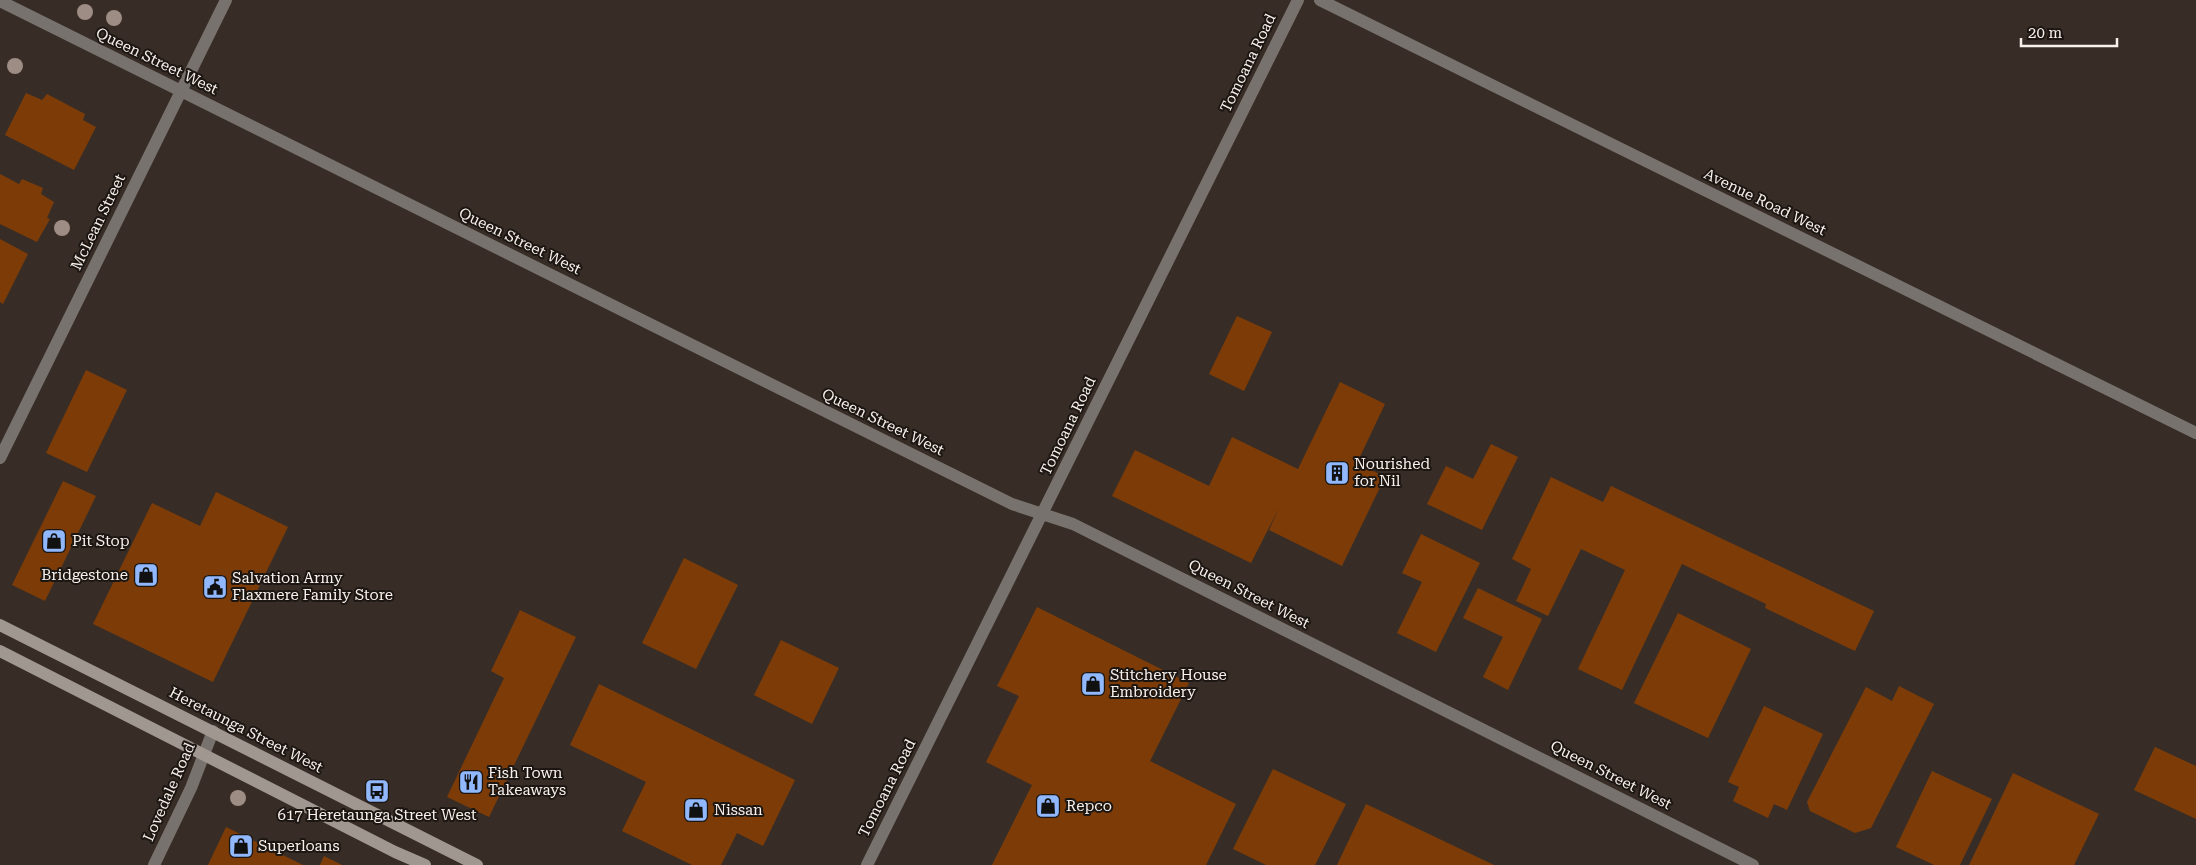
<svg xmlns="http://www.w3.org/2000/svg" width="2196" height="865" font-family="'Roboto Serif',serif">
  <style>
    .building { fill: #7d3c07 }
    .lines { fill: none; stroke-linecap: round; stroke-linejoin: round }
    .minor { stroke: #78726e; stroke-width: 12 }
    .tertiary { stroke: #78726e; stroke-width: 12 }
    .secondary { stroke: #a19791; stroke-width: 12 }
    .tree { fill: #9e8d84 }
    .labels { text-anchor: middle; stroke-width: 4; stroke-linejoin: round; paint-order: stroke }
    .street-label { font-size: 15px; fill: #f8f0eb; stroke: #1c1613 }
    .poi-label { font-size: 15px; fill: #f8f0eb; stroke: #1c1613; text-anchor: start }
  </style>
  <rect width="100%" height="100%" fill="#382d26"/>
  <path class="building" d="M26 93 42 100 47 94 85 114 83 120 96 127 74 170 5 135Z
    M0 174 19 184 22 179 43 188 41 194 54 202 47 218 50 219 37 242 0 224Z
    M0 239 28 254 3 304 0 302Z
    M1237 316 1272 332 1244 391 1209 374Z
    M86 370 127 390 87 472 46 453Z
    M1340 382 1385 404 1357 463 1385 477 1342 566 1269 530 1279 508 1251 563 1112 496 1135 450 1209 486 1232 437 1298 469Z
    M1491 444 1518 457 1482 530 1427 504 1446 466 1473 479Z
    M1551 477 1603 502 1611 486 1874 611 1855 651 1765 608 1766 604 1682 564 1622 690 1578 669 1625 570 1581 549 1548 616 1516 601 1531 569 1512 559Z
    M63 481 96 496 45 601 12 585Z
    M216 492 288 527 213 682 93 624 152 503 200 526Z
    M1421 534 1480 563 1436 652 1397 633 1422 582 1402 573Z
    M684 558 738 585 696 669 642 643Z
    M1478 588 1542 619 1508 690 1483 677 1503 637 1463 618Z
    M1037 607 1189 683 1150 761 1236 804 1206 865H992L1032 785 986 762 1019 696 997 686Z
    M520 610 576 637 489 817 447 797 504 678 491 671Z
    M1678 613 1751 649 1708 738 1634 703Z
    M781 640 839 668 812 724 754 695Z
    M599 684 795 780 763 846 737 833 721 865H692L622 831 646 782 570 745Z
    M1899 686 1934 704 1871 828 1855 833 1810 811 1807 802 1866 687 1892 701Z
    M1764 706 1823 734 1787 810 1774 804 1768 818 1733 801 1739 787 1728 782Z
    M2155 747 2196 766V819L2134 790Z
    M1273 769 1346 804 1315 865H1266L1233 849Z
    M1932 771 1992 799 1960 865H1934L1896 847Z
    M2013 773 2099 814 2074 865H1969Z
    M1366 804 1494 865H1337Z
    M226 827 303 865H208Z
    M324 856 342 865H320Z"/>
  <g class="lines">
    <path class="minor" d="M1320 0 2196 433
      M0 1 1012 504 1073 524 1753 865
      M0 458 226 0
      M154 865 191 788 213 731"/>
    <path class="tertiary" d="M867 865 1298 0"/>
    <path class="secondary" d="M0 625 477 865
      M0 651 395 852 425 865"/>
  </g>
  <g class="tree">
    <circle cx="85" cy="12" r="8"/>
    <circle cx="114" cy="18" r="8"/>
    <circle cx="15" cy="66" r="8"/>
    <circle cx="62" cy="228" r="8"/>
    <circle cx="238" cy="798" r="8"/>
  </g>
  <defs>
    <symbol id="building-square" viewBox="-11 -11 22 22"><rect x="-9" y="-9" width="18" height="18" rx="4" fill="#91b8fd" stroke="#1c1613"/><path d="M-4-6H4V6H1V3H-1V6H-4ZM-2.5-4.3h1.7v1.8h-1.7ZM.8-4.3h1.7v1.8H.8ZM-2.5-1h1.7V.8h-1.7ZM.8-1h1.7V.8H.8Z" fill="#111"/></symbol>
    <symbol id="shop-square" viewBox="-11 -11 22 22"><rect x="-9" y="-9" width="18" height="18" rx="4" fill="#91b8fd" stroke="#1c1613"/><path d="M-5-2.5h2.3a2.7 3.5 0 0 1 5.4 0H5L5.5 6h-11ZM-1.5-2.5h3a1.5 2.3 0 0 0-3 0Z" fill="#111"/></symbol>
    <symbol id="civic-square" viewBox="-11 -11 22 22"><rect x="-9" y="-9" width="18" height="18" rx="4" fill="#91b8fd" stroke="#1c1613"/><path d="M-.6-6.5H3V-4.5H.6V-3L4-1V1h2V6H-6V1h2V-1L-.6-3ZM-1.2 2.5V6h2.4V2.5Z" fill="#111"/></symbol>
    <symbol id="restaurant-square" viewBox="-11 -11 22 22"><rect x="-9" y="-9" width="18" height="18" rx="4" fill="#91b8fd" stroke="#1c1613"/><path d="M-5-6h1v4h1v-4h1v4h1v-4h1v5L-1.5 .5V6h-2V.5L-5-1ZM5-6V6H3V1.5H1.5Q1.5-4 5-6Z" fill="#111"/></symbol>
    <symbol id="bus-square" viewBox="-11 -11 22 22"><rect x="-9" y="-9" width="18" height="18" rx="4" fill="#91b8fd" stroke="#1c1613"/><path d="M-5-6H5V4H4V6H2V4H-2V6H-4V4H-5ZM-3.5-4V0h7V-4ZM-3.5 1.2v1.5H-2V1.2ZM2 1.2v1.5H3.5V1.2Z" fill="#111"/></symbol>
  </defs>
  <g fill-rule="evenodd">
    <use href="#building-square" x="1323" y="459" width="28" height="28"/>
    <use href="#shop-square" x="40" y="527" width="28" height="28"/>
    <use href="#shop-square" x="132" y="561" width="28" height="28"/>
    <use href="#civic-square" x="201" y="573" width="28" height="28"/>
    <use href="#shop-square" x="1079" y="670" width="28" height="28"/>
    <use href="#restaurant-square" x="457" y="768" width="28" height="28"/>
    <use href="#bus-square" x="363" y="777" width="28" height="28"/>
    <use href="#shop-square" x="1034" y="792" width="28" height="28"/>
    <use href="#shop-square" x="682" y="796" width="28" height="28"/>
    <use href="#shop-square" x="227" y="832" width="28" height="28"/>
  </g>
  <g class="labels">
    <g class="street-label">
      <text transform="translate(157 61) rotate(26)" y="5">Queen Street West</text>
      <text transform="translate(1248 63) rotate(-64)" y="5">Tomoana Road</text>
      <text transform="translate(1765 202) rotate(26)" y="5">Avenue Road West</text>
      <text transform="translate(98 222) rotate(-64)" y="5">McLean Street</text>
      <text transform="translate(520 241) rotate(26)" y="5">Queen Street West</text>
      <text transform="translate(883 422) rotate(26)" y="5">Queen Street West</text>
      <text transform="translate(1068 426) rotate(-64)" y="5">Tomoana Road</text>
      <text transform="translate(1249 594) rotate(27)" y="5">Queen Street West</text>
      <text transform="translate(246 730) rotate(27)" y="5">Heretaunga Street West</text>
      <text transform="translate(1611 775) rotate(27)" y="5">Queen Street West</text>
      <text transform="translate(887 788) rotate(-63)" y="5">Tomoana Road</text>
      <text transform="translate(169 792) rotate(-66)" y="5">Lovedale Road</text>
    </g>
    <g class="poi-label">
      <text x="1354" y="469">Nourished<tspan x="1354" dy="17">for Nil</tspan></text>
      <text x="72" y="546">Pit Stop</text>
      <text x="128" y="580" text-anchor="end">Bridgestone</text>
      <text x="232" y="583">Salvation Army<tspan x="232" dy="17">Flaxmere Family Store</tspan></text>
      <text x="1110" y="680">Stitchery House<tspan x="1110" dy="17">Embroidery</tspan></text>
      <text x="488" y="778">Fish Town<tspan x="488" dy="17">Takeaways</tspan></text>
      <text x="1066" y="811">Repco</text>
      <text x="714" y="815">Nissan</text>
      <text x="377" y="820" text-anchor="middle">617 Heretaunga Street West</text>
      <text x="258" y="851">Superloans</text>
    </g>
  </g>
  <path d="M2021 38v8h96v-8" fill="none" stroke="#f8f0eb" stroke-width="2.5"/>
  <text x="2028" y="38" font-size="15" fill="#f8f0eb" stroke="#1c1613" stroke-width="4" paint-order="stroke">20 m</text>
</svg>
